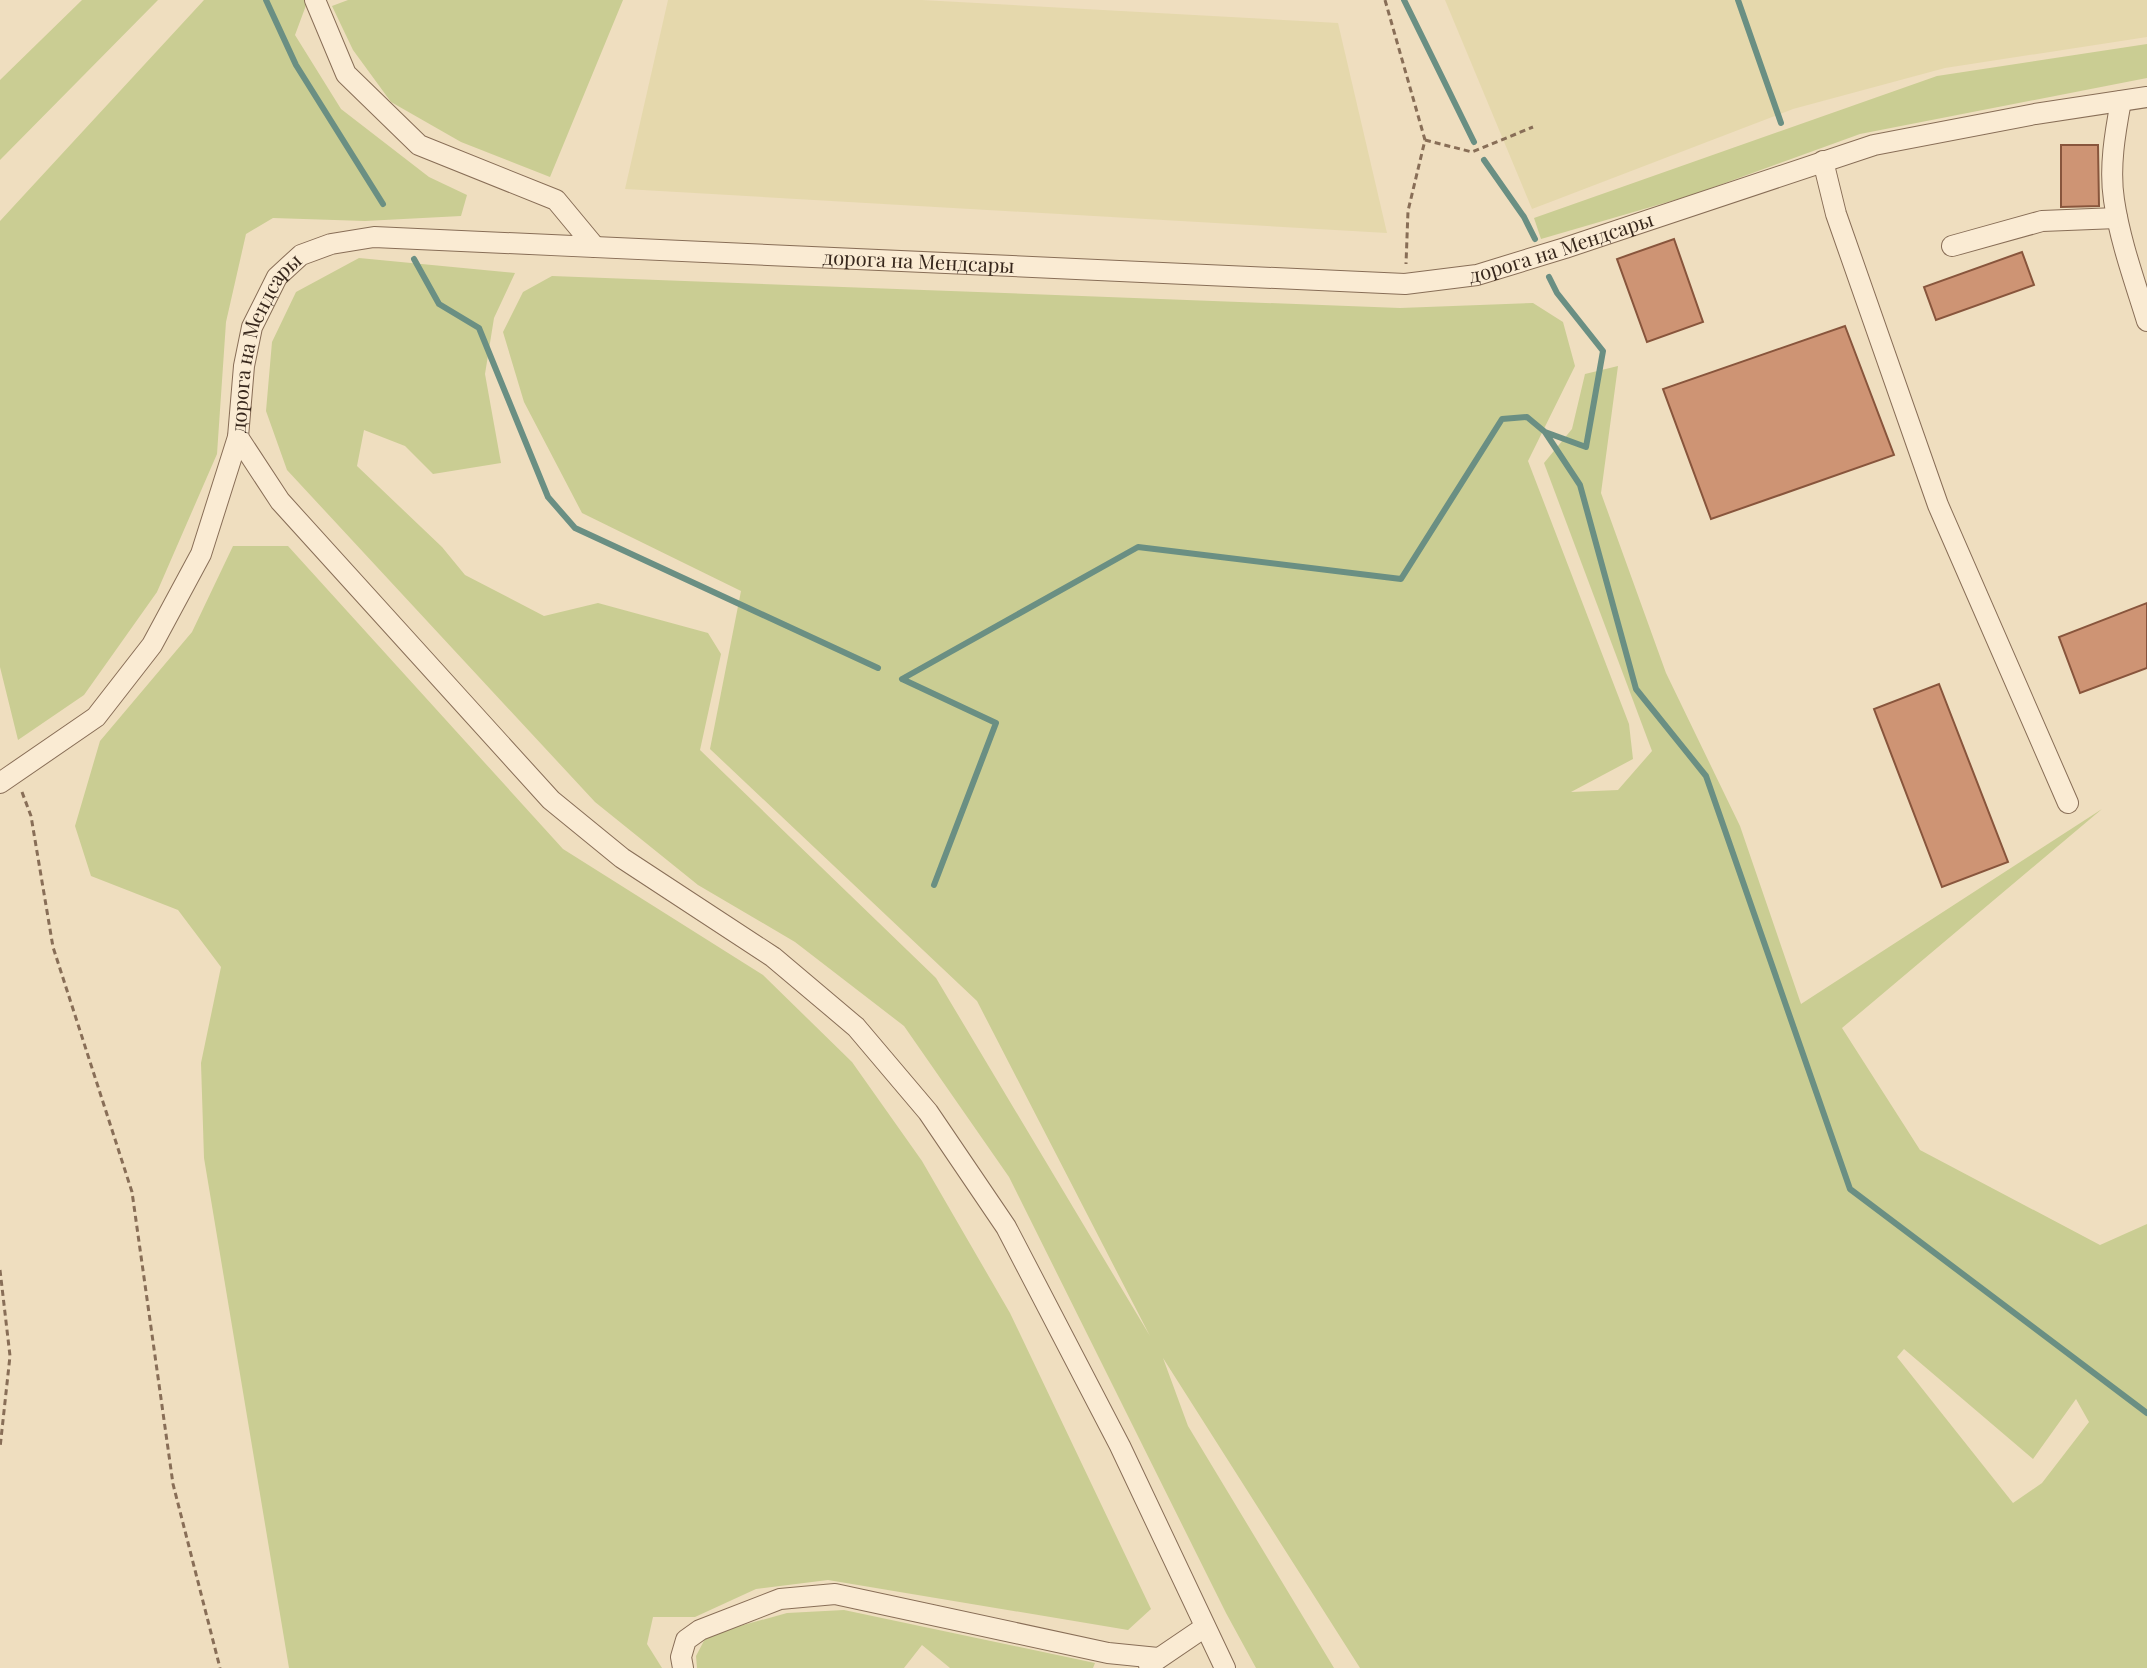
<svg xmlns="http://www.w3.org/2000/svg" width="2147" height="1668" font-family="'Playfair Display',serif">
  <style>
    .farmland { fill: #e5d8ac }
    .green { fill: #cacd93; fill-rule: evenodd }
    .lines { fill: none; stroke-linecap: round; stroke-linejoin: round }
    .stream { stroke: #6a8f83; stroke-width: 6 }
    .building { fill: #ce9474; stroke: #88553c; stroke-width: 2 }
    .minor-casing { stroke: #886e57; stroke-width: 22 }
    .path { stroke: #886e57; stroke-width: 3; stroke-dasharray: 6 4; stroke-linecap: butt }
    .minor { stroke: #faebd3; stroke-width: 20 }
    .labels { text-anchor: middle; stroke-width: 8; stroke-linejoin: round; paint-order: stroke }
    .street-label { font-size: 20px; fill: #37271c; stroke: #f6e8cf }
  </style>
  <rect width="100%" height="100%" fill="#efdebf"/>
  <path class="farmland" d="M668 0H922L1338 23 1387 233 625 189Z
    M1445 0H2147V37L1945 68 1793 109 1532 209Z"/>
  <path class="green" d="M82 0H158L0 160V80Z
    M204 0H308L295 35 341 109 429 177 467 195 461 216 365 221 273 218 246 234 226 322 217 454 157 592 84 695 18 740 0 667V221Z
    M348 0H623L550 177 461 142 391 102 353 50 332 6Z
    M2147 44V78L1860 134 1692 195 1541 239 1534 218 1937 76Z
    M359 258 515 273 494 318 485 374 501 463 433 474 405 446 364 430 357 466 442 547 465 575 544 616 598 603 708 633 721 654 700 750 936 978 1150 1336 977 1001 710 749 741 591 582 513 524 402 503 332 523 292 552 276 1400 308 1533 303 1563 322 1575 366 1528 461 1629 724 1633 759 1571 792 1618 790 1652 751 1544 463 1572 429 1585 374 1618 366 1601 493 1666 673 1740 826 1801 1004 2102 809 1842 1028 1920 1150 2100 1245 2147 1224V1668H1360L1163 1358 1188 1426 1334 1668H1256L1226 1613 1009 1177 904 1026 795 942 698 885 595 802 287 470 266 411 272 342 296 292ZM1904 1349 2033 1459 2076 1399 2089 1422 2042 1483 2013 1503 1897 1357Z
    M233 546H288L563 849 763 975 852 1062 922 1161 1010 1313 1151 1609 1128 1630 828 1580 756 1589 695 1617H653L647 1644 662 1668H289L204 1158 201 1063 221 967 178 910 91 876 75 826 100 741 192 632Z
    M844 1610 1095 1663 1093 1668H950L922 1645 904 1668H697L696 1656 707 1635 787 1613Z"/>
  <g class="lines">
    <path class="stream" d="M266 0 296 65 383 204
      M1404 0 1474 142
      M1738 0 1781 123
      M1484 160 1524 217 1535 239
      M414 259 439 304 479 328 548 497 575 528 878 668
      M1549 277 1557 293 1603 351 1586 447 1545 432 1580 485 1636 689 1706 776 1850 1189 2147 1413
      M902 679 1138 547 1401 579 1502 419 1527 417 1545 432
      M902 679 996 723 934 885"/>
  </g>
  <path class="building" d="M2061 145H2098L2099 206 2061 207Z
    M1674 239 1703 322 1647 342 1617 259Z
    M2022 252 2034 285 1936 320 1924 287Z
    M1845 326 1894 455 1711 519 1663 389Z
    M2147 603V668L2080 693 2059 637Z
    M1939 684 2008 862 1942 887 1874 709Z"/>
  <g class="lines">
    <defs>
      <g id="minor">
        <path d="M315 0 346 74 419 145 556 200 595 247"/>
        <path d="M2121 101C2115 133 2109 168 2114 200 2120 241 2135 282 2147 321"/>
        <path d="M1823 161 1836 214 1938 505 2068 803"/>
        <path d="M1952 246 2042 221 2117 218"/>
        <path d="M238 437 280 501 551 800 622 858 773 957 856 1027 928 1112 1006 1227 1120 1446 1225 1668"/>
        <path id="s1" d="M0 783 96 717 152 645 201 554 238 437 244 366 252 327 277 277 301 255 331 244 374 237 1405 284 1477 275 1565 248 1874 145 2035 114 2147 97"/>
        <path d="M1149 1665 1205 1627"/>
        <path d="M683 1668 681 1657 686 1640 700 1630 780 1599 835 1594 1108 1653 1158 1658"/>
      </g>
    </defs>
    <use href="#minor" class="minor-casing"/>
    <path class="path" d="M1385 0 1425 140 1408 211 1406 264
      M1425 140 1472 152 1533 127
      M22 792 31 816 53 947 132 1192 173 1484 220 1668
      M0 1270 10 1356 0 1448"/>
    <use href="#minor" class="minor"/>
  </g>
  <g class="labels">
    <g class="street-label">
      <text dy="7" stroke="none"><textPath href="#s1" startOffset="1902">дорога на Мендсары</textPath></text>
      <text dy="7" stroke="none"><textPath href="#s1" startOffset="1254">дорога на Мендсары</textPath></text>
      <text dy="7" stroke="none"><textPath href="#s1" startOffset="534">дорога на Мендсары</textPath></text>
    </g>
  </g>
</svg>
